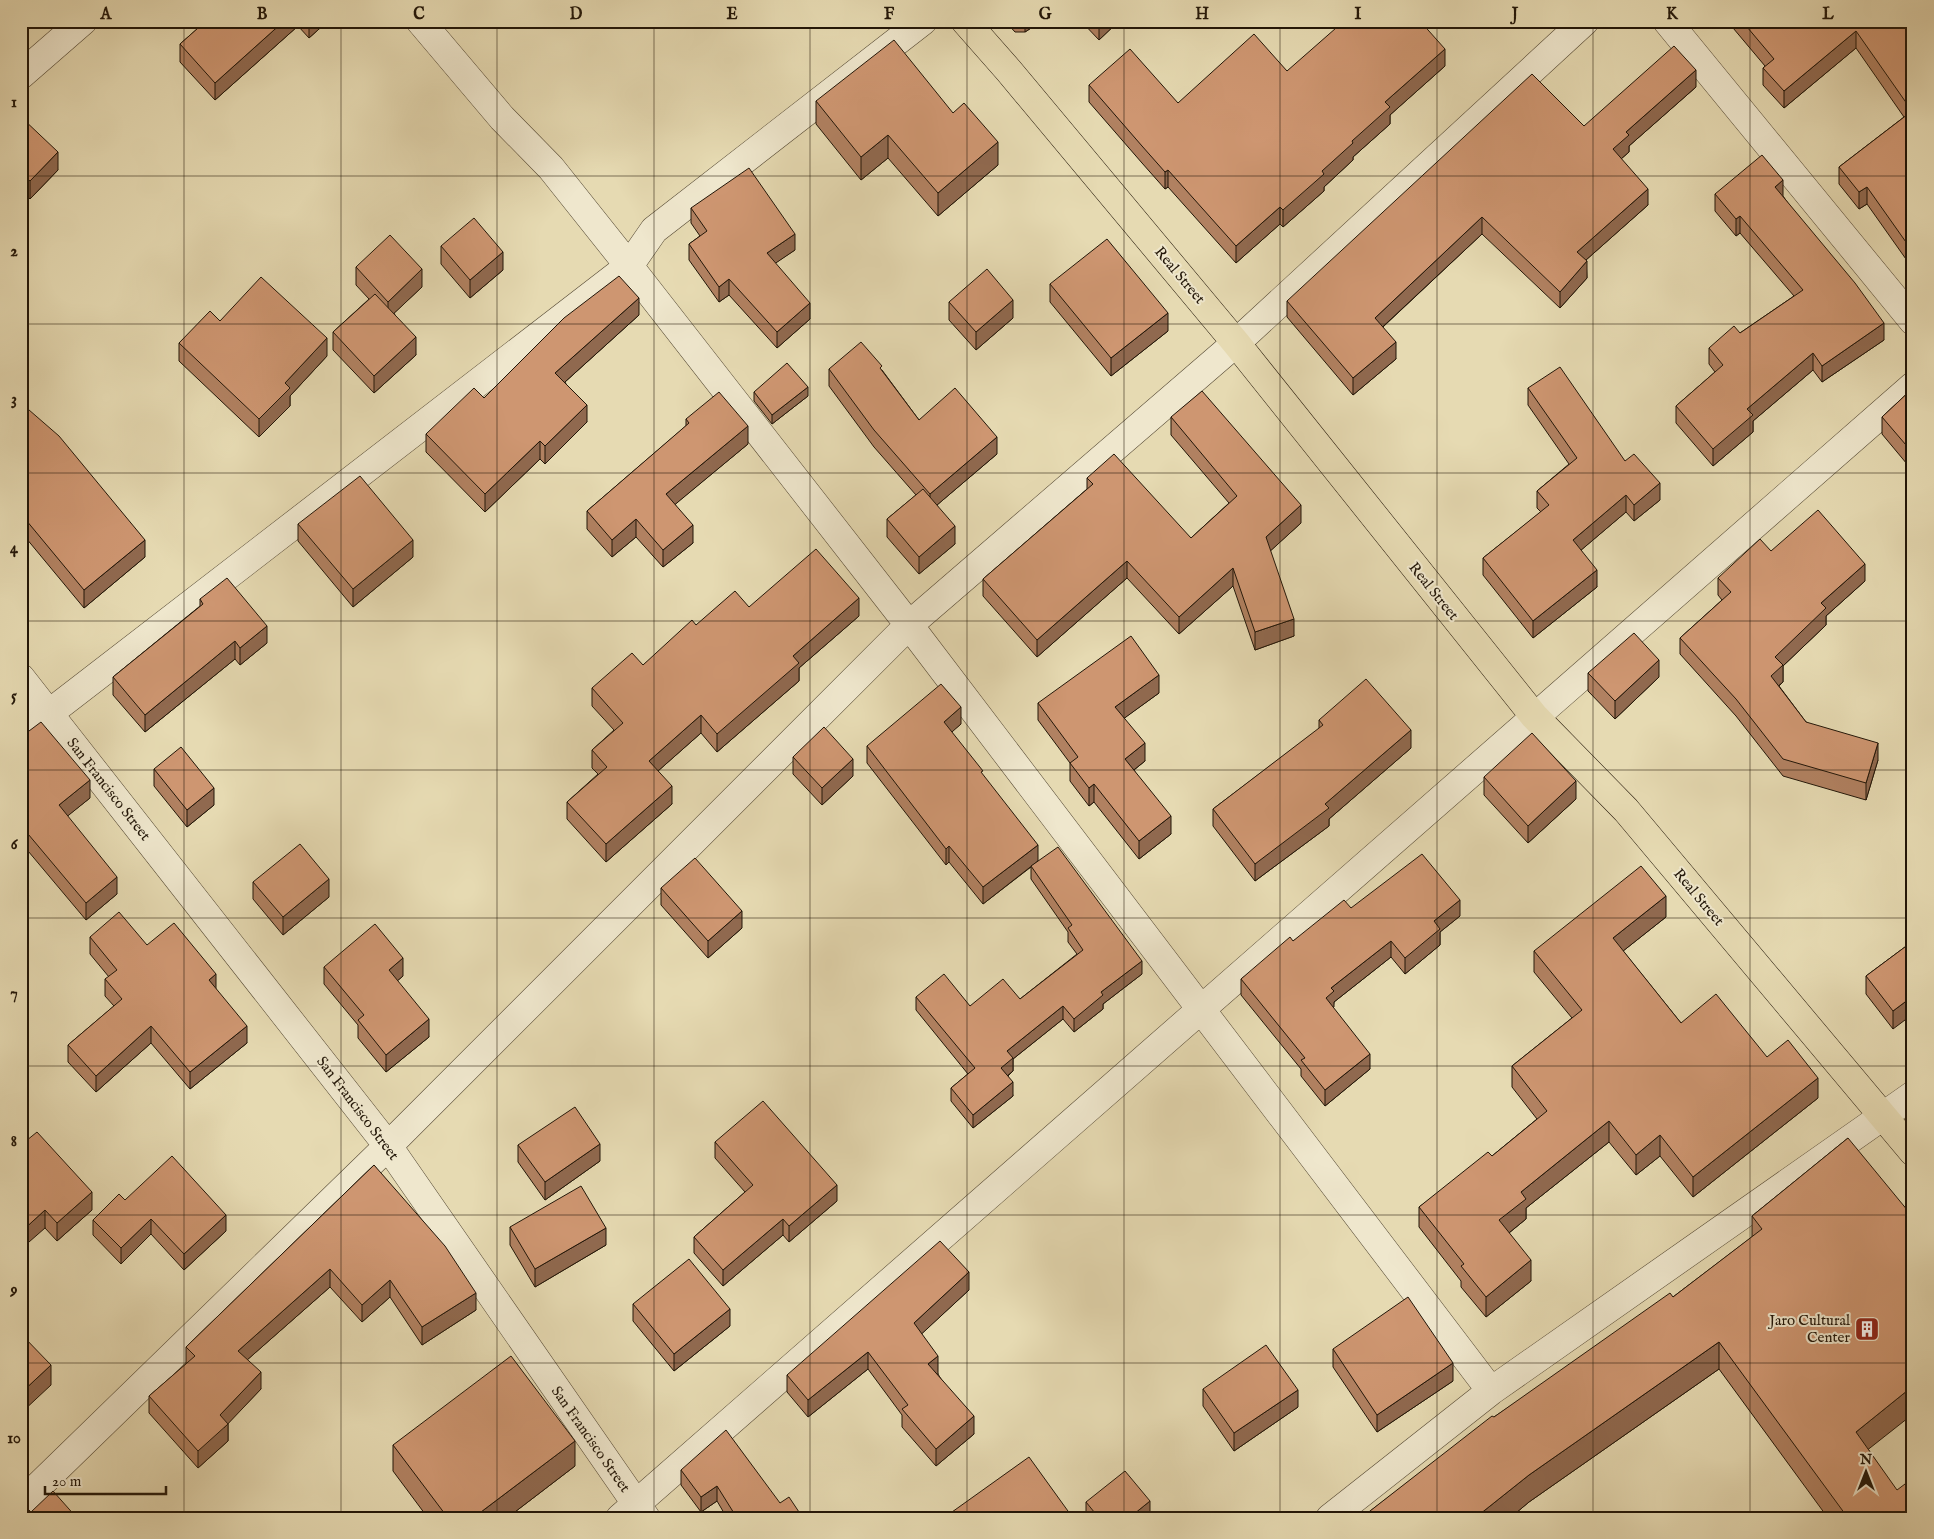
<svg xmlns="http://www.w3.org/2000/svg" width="1934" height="1539" font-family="'IM FELL English',serif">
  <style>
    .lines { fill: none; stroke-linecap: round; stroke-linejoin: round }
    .minor-casing { stroke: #534732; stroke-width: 29 }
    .major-casing { stroke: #221608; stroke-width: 29 }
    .minor { stroke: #efe7cd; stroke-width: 28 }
    .major { stroke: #e6dab2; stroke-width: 28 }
    .wall { fill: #b18161; stroke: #221608 }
    .shaded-wall { fill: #90694f; stroke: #221608 }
    .building { fill: #ce9671; stroke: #221608 }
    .grid { fill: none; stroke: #221608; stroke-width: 1; stroke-opacity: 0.55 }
    .labels { text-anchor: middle; stroke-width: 4; stroke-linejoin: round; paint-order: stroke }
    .street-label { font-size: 15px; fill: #221608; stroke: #efe7cd }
    .poi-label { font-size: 15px; fill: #221608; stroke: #efe7cd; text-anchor: end }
    .neatline { fill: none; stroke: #221608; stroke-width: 2 }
    .grid-label { font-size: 16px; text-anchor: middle; font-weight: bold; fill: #221608 }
  </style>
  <rect width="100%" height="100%" fill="#e6dab2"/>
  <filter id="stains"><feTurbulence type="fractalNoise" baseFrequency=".004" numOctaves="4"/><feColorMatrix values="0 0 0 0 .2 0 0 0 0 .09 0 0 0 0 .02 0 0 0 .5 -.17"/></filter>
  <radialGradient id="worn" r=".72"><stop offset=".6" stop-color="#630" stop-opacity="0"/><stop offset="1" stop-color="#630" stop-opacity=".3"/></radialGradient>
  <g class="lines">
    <defs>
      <path id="minor" d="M420 21 502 118 551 168 629 266 909 625 1491 1391
        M1667 21 1913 321
        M21 75 83 21
        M21 678 388 1146 646 1518
        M21 735 629 266 654 230 923 21
        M21 1503 388 1146 909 625 1236 343 1585 21
        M620 1518 1913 386
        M1330 1518 1491 1391 1913 1095"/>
      <path id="major" d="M965 21 1009 71 1236 343 1534 716 1626 810 1913 1152"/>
    </defs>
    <use href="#minor" class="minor-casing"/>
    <use href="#major" class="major-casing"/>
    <use href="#minor" class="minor"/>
    <use href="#major" class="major"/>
  </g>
  <path class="wall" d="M206 21H328L309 38 298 26 215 100 180 62V44Z
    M1005 21H1042L1025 32H1015Z
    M1081 21H1119L1099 40Z
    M1716 21H1913V269L1867 204 1859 209 1839 184V167L1904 117 1856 48 1784 108 1763 85V68L1765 66 1728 22 1721 27Z
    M1445 66 1390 115V124L1353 157V160L1324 187V191L1283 227 1280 224 1236 263 1168 187 1165 189 1142 163 1089 102V85L1178 103 1287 71Z
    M1696 87 1629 146V152L1621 159 1648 205 1586 260 1587 278 1560 308 1482 234 1383 327 1396 359 1353 395 1287 317V301Z
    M816 101 953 113 998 165 938 216 888 158 861 180 816 124Z
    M21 117 58 170 30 199 21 190Z
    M1715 194 1783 196 1884 340 1822 382 1813 370 1753 421V432L1713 466 1676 423V406L1715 372 1709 364V348L1740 333 1794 296 1740 233 1736 236 1715 211Z
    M691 208 795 250 775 263 810 319 777 348 729 295 719 302 689 260V244L700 236 691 223Z
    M441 246 503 270 470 298 441 264Z
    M356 267 422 287 394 313 416 355 374 393 333 350V332L369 299 356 285Z
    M1050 284 1168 331 1111 376 1050 302Z
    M949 302 1013 318 976 350 949 320Z
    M639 315 565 382 587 422 545 464 540 459 485 512 426 452V434L484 398Z
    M179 343 327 356 290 396V406L259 437 179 361Z
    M829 369 882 370 919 420 997 454 937 505 955 544 919 574 887 537V519L916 495 874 447 829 386Z
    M1528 388 1625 461 1660 500 1634 521 1626 512 1581 550 1597 587 1533 638 1483 575V558L1541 512 1537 508V491L1569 464 1528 405Z
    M1913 388V469L1912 470 1882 434V417Z
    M754 392 808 396 772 424 754 401Z
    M21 403 145 557 84 608 21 532Z
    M1171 417 1301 523 1270 551 1294 636 1255 650 1233 586 1179 634 1127 578 1037 657 983 596V579L1087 489V478L1191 538 1229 503 1171 435Z
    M686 419 748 444 675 504 693 543 663 567 636 537 612 557 587 529V511L686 426Z
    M298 524 413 557 353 607 298 541Z
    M1771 551 1865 581 1826 616V625L1783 666V682L1779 686 1806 722 1878 760 1866 800 1783 776 1736 716 1680 654V638L1722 600 1718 595V578Z
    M200 599 267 643 240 665 235 659 145 732 113 695V677L200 606Z
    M749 607 859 616 799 668V681L717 752 701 733 658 771 672 804 606 862 567 819V802L598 774 592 768V750L614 730 592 706V688L643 665 696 625Z
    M1588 673 1659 677 1615 719 1588 691Z
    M1159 693 1124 718 1145 761 1134 770 1171 834 1139 859 1094 802 1089 806 1070 781V763L1038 720V703Z
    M1319 720 1411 748 1329 819V826L1255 881 1213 826V809L1319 729Z
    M961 724 951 732 1038 861 1142 974 1103 1004V1009L1074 1032 1063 1019 1013 1059V1071L1008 1076 1013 1096 973 1128 951 1101V1088L968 1074 916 1010V997L970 1006 1020 999 1077 954 1068 942V932L1031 879V867L983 904 949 862 946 865 867 763V746Z
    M21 737 90 798 67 816 117 894 86 920 23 845Z
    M793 757 853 776 822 805 793 774Z
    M154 769 214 805 187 827 154 786Z
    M1484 777 1576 799 1528 843 1484 795Z
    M253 882 329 897 283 935 253 899Z
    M661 888 742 928 708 958 661 905Z
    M1913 902V933L1906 925V907Z
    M1351 908 1460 916 1440 932V945L1405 974 1391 957 1334 1002 1333 1008 1370 1069 1325 1106 1301 1076V1069L1241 995V979L1293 941Z
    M1666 917 1623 951 1681 1023 1767 1057 1818 1098 1693 1197 1660 1156 1636 1175 1609 1142 1526 1208V1219L1509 1233 1531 1281 1486 1317 1461 1287V1281L1419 1227V1207L1492 1156 1537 1119 1512 1087V1066L1572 1018 1534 972V951Z
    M90 937 147 945 216 989 247 1043 190 1089 151 1043 96 1092 68 1062V1045L114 1006 105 996V979L109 977 90 954Z
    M1913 941 1893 1029 1866 994V976Z
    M324 967 403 976 397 981 429 1037 386 1072 358 1038V1025L324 984Z
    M1848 1138 1868 1449 1913 1518H1828L1719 1369 1529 1502 1510 1518H1361L1494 1417 1673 1297 1752 1237V1216Z
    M715 1142 837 1201 789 1242 783 1235 723 1286 694 1253V1237L745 1192 715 1158Z
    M21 1145 92 1210 57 1241 45 1228Z
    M518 1145 600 1161 545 1200 518 1162Z
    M374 1165 476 1310 422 1345 390 1297 362 1322 330 1287 247 1360 261 1389 228 1423V1441L198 1468 149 1413V1396L186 1364V1347Z
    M125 1200 226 1231 184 1270 151 1234 121 1264 93 1235V1220Z
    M510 1227 606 1245 535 1287 510 1245Z
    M969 1290 921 1334 938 1374 974 1434 936 1466 902 1427V1415L868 1369 808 1417 787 1392V1375Z
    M633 1304 730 1326 674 1371 633 1321Z
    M1333 1349 1453 1381 1377 1432 1333 1367Z
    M1203 1389 1298 1407 1234 1451 1203 1406Z
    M393 1445 575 1466 507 1518H428L393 1471Z
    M681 1470 780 1503 803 1518H727L717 1501 701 1512 681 1485Z
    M1086 1502 1150 1518H1086Z
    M952 1512 1073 1518H952Z"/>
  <path class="shaded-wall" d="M284 21H298V26L215 100V83Z
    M309 21H328L309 38Z
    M1025 21H1042L1025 32Z
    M1099 21H1119L1099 40Z
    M1721 21H1728V22L1721 27Z
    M1856 31V48L1784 108V91Z
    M1445 49V66L1390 115V124L1353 157V160L1324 187V191L1283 227V210L1352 141 1385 102Z
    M1696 70V87L1629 146V152L1613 166V149L1626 132Z
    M888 135V158L861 180V157Z
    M998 142V165L938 216V193Z
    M58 152V170L30 199V181Z
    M1168 170V187L1165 189V172Z
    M1783 180V196L1775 203V187Z
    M1867 187V204L1859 209V192Z
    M1648 189V205L1577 268V252Z
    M1280 207V224L1236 263V246Z
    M1740 216V233L1736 236V219Z
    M1482 217V234L1375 334V318Z
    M795 234V250L767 269V253Z
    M503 252V270L470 298V280Z
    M1587 261V278L1560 308V292Z
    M422 269V287L388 319V302Z
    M729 279V295L719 302V287Z
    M639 298V315L555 391V373Z
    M1013 300V318L976 350V332Z
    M810 303V319L777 348V332Z
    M1168 313V331L1111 376V358Z
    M1884 323V340L1822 382V366Z
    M416 337V355L374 393V376Z
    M327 338V356L290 396V406L259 437V419L285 383Z
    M1396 342V359L1353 395V378Z
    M1813 353V370L1753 421V432L1713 466V449L1747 409Z
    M808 387V396L772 424V415Z
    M587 405V422L545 464V446Z
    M748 426V444L666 512V494Z
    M997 437V454L930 511V494Z
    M540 441V459L485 512V494Z
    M1912 452H1913V469L1912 470Z
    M1660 483V500L1634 521V505Z
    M1626 495V512L1573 557V540Z
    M1301 505V523L1266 555V537Z
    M636 519V537L612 557V540Z
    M693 525V543L663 567V550Z
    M955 526V544L919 574V557Z
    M145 540V557L84 608V590Z
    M413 540V557L353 607V589Z
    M1127 561V578L1037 657V640Z
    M1865 564V581L1826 616V625L1783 666V682L1771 692V676L1775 657 1821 603Z
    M1233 568V586L1179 634V617Z
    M1597 570V587L1533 638V621Z
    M859 598V616L799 668V681L717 752V734L793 656Z
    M1294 619V636L1255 650V632Z
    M267 626V643L240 665V648Z
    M235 641V659L145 732V715Z
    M1659 660V677L1615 719V701Z
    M1159 675V693L1115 725V707Z
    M961 707V724L944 739V722Z
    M701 715V733L649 779V761Z
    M1411 730V748L1329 819V826L1255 881V864Z
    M1145 743V761L1125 777V759Z
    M1878 743V760L1866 800V783Z
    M853 759V776L822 805V788Z
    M90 780V798L59 823V805Z
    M1576 781V799L1528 843V826Z
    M1094 784V802L1089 806V788Z
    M672 786V804L606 862V844Z
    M214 788V805L187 827V810Z
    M1171 816V834L1139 859V841Z
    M23 828V845L21 847V829Z
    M1038 845V861L983 904V887Z
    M949 846V862L946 865V849Z
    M117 877V894L86 920V903Z
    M329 879V897L283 935V917Z
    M1666 896V917L1613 959V938Z
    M1460 900V916L1440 932V945L1405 974V958L1434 921Z
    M742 911V928L708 958V941Z
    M1391 941V957L1334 1002V1007L1326 1014V998L1331 988Z
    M403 958V976L389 988V970Z
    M1142 961V974L1103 1004V1009L1074 1032V1019L1101 992Z
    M216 974V990L209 980Z
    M1913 996V1014L1893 1029V1011Z
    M1063 1006V1019L1013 1059V1071L1001 1081V1068L1007 1051Z
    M429 1019V1037L386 1072V1055Z
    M151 1026V1043L96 1092V1076Z
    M247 1026V1043L190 1089V1072Z
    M1370 1054V1069L1325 1106V1090Z
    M1818 1078V1098L1693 1197V1177Z
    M1013 1082V1096L973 1128V1115Z
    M1609 1121V1142L1526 1208V1219L1499 1241V1220L1521 1192Z
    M1660 1135V1156L1636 1175V1155Z
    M600 1144V1161L545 1200V1182Z
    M837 1185V1201L789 1242V1226Z
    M92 1192V1210L57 1241V1223Z
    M45 1210V1228L21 1249V1232Z
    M226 1215V1231L184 1270V1254Z
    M151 1219V1234L121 1264V1248Z
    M783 1219V1235L723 1286V1270Z
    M606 1228V1245L535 1287V1269Z
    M1531 1260V1281L1486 1317V1297Z
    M330 1269V1287L238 1368V1351Z
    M969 1272V1290L914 1341V1323Z
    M390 1280V1297L362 1322V1305Z
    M476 1293V1310L422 1345V1327Z
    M730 1309V1326L674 1371V1354Z
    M1719 1342V1369L1529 1502 1510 1518H1475L1529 1475Z
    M868 1352V1369L808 1417V1400Z
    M938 1356V1374L928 1381V1364Z
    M1453 1363V1381L1377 1432V1415Z
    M51 1365V1385L21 1413V1393Z
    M261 1372V1389L224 1428 228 1424V1441L198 1468V1451L220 1415Z
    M1913 1386V1414L1856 1459V1432Z
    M1298 1390V1407L1234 1451V1433Z
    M974 1416V1434L936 1466V1449Z
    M575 1441V1466L507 1518H473Z
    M717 1486V1501L701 1512V1497Z
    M1150 1501V1518H1129Z"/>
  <path class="building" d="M206 21H284L215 83 180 44Z
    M1344 21H1420L1445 49 1385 102 1390 107 1352 141 1353 143 1322 171 1324 174 1283 210 1280 207 1236 246 1168 170 1165 172 1142 146 1089 85 1130 49 1178 103 1254 34 1287 71Z
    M1742 21H1913V252L1867 187 1859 192 1839 167 1912 111 1856 31 1784 91 1763 68 1774 59Z
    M894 40 953 113 964 103 998 142 938 193 888 135 861 157 816 101Z
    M1674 46 1696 70 1626 132 1629 135 1613 149 1648 189 1577 252 1587 261 1560 292 1482 217 1375 318 1396 342 1353 378 1287 301 1532 74 1584 126Z
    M21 117 58 152 30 181 21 173Z
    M1762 155 1783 180 1775 187 1855 283 1884 323 1822 366 1813 353 1747 409 1753 415 1713 449 1676 406 1723 365 1709 348 1734 326 1740 333 1803 290 1740 216 1736 219 1715 194Z
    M749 168 795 234 767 253 810 303 777 332 729 279 719 287 689 244 707 231 691 208Z
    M474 218 503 252 470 280 441 246Z
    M390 235 422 269 388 302 356 267Z
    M1107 239 1168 313 1111 358 1050 284Z
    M987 269 1013 300 976 332 949 302Z
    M619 276 639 298 555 373 587 405 545 446 540 441 485 494 426 434 474 388 484 398 564 318Z
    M261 277 327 338 285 383 290 388 259 419 179 343 210 311 220 321Z
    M375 294 416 337 374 376 333 332Z
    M861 342 882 366 880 368 919 420 955 388 997 437 930 494 874 430 829 369Z
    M787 363 808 387 772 415 754 392Z
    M1560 367 1625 461 1634 454 1660 483 1634 505 1626 495 1573 540 1597 570 1533 621 1483 558 1549 505 1537 491 1577 458 1528 388Z
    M1913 388V452H1912L1882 417Z
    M1202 391 1301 505 1266 537 1294 619 1255 632 1233 568 1179 617 1127 561 1037 640 983 579 1093 484 1087 478 1114 454 1191 538 1237 496 1171 417Z
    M719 392 748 426 666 494 693 525 663 550 636 519 612 540 587 511 689 423 686 419Z
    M21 403 59 436 145 540 84 590 21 514V474L24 472 21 469Z
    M360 476 413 540 353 589 298 524Z
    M923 489 955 526 919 557 887 519Z
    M1818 510 1865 564 1821 603 1826 608 1775 657 1783 665 1771 676 1806 722 1878 743 1866 783 1783 759 1736 699 1680 638 1731 592 1718 578 1760 539 1771 551Z
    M816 549 859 598 793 656 799 663 717 734 701 715 649 761 672 786 606 844 567 802 607 767 592 750 623 723 592 688 632 653 643 665 692 620 696 625 735 591 749 607Z
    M227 578 267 626 240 648 235 641 145 715 113 677 203 604 200 599Z
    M1634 633 1659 660 1615 701 1588 673Z
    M1131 636 1159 675 1115 707 1145 743 1125 759 1171 816 1139 841 1094 784 1089 788 1070 763 1078 757 1038 703Z
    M1366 679 1411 730 1325 804 1329 808 1255 864 1213 809 1323 725 1319 720Z
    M941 684 961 707 944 722 983 771 981 772 1038 845 983 887 949 846 946 849 867 746Z
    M41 722 90 780 59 805 117 877 86 903 23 828 21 829V737Z
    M824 727 853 759 822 788 793 757Z
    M1532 733 1576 781 1528 826 1484 777Z
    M181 747 214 788 187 810 154 769Z
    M300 844 329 879 283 917 253 882Z
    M1058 847 1142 961 1101 992 1103 995 1074 1019 1063 1006 1007 1051 1013 1058 1001 1068 1013 1082 973 1115 951 1088 975 1068 916 997 944 974 970 1006 1003 979 1020 999 1083 950 1068 928 1072 925 1031 866Z
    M1422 854 1460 900 1434 921 1440 929 1405 958 1391 941 1331 988 1334 991 1326 998 1370 1054 1325 1090 1301 1060 1305 1058 1241 979 1290 937 1293 941 1344 900 1351 908Z
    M695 858 742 911 708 941 661 888Z
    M1641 866 1666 896 1613 938 1681 1023 1716 994 1767 1057 1788 1040 1818 1078 1693 1177 1660 1135 1636 1155 1609 1121 1521 1192 1526 1199 1499 1220 1531 1260 1486 1297 1461 1266 1464 1264 1419 1207 1488 1152 1492 1156 1547 1111 1512 1066 1582 1010 1534 951Z
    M1913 902V916L1906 907Z
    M119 912 147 945 174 923 216 974 209 980 247 1026 190 1072 151 1026 96 1076 68 1045 122 999 105 979 117 970 90 937Z
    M375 924 403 958 389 970 429 1019 386 1055 358 1020 364 1015 324 967Z
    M1913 941V996L1893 1011 1866 976Z
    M763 1101 837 1185 789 1226 783 1219 723 1270 694 1237 753 1185 715 1142Z
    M575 1107 600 1144 545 1182 518 1145Z
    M37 1132 92 1192 57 1223 45 1210 21 1232V1145Z
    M1848 1138 1913 1217V1386L1856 1432 1897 1490 1913 1478V1518H1848L1719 1342 1529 1475 1475 1518H1361L1492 1416 1494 1417 1670 1293 1673 1297 1762 1229 1752 1216Z
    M172 1156 226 1215 184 1254 151 1219 121 1248 93 1220 119 1194 125 1200Z
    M374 1165 445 1246 476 1293 422 1327 390 1280 362 1305 330 1269 238 1351 261 1372 220 1415 228 1424 198 1451 149 1396 195 1356 186 1347Z
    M581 1186 606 1228 535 1269 510 1227Z
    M940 1241 969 1272 914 1323 938 1356 928 1364 974 1416 936 1449 902 1409 908 1405 868 1352 808 1400 787 1375Z
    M689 1259 730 1309 674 1354 633 1304Z
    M1408 1297 1453 1363 1377 1415 1333 1349Z
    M21 1334 51 1365 21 1393Z
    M1266 1345 1298 1390 1234 1433 1203 1389Z
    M511 1356 575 1441 473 1518H448L393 1445Z
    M726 1430 780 1503 789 1497 803 1518H737L717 1486 701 1497 681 1470Z
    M1029 1457 1073 1518H957L952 1512Z
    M1125 1471 1150 1501 1129 1518H1099L1086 1502Z
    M53 1491 77 1518H21V1514L28 1509 31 1512Z
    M615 1516 620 1517 621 1518H613Z"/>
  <path class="grid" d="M184 21V1518M341 21V1518M497 21V1518M654 21V1518M810 21V1518M967 21V1518M1124 21V1518M1280 21V1518M1437 21V1518M1593 21V1518M1750 21V1518M21 176H1913M21 324H1913M21 473H1913M21 621H1913M21 770H1913M21 918H1913M21 1066H1913M21 1215H1913M21 1363H1913"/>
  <defs>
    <symbol id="building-square" viewBox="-11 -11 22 22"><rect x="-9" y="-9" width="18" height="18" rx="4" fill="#8f2418" stroke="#efe7cd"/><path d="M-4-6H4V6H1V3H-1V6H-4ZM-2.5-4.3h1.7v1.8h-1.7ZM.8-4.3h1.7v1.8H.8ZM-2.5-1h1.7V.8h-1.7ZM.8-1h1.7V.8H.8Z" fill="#fff"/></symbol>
  </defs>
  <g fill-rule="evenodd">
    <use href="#building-square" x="1853" y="1315" width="28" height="28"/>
  </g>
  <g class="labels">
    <g class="street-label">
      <text transform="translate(1180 275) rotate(50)" y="5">Real Street</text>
      <text transform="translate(1434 591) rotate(51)" y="5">Real Street</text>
      <text transform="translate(109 789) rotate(52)" y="5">San Francisco Street</text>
      <text transform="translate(1699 897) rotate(50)" y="5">Real Street</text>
      <text transform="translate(358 1108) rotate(53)" y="5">San Francisco Street</text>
      <text transform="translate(591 1439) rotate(55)" y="5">San Francisco Street</text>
    </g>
    <g class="poi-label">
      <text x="1850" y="1325">Jaro Cultural<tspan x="1850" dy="17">Center</tspan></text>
    </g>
  </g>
  <rect width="1934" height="1539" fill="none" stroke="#e6dab2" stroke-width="55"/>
  <g transform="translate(1866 1472)" stroke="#efe7cd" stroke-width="4" paint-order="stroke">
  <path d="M0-4L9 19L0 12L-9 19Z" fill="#221608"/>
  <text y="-8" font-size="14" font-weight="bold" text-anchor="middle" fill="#221608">N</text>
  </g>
  <path d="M45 1486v8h121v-8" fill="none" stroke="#221608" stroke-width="2.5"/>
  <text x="52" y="1486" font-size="15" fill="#221608" stroke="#efe7cd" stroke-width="4" paint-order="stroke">20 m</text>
  <rect x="28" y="28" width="1878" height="1484" class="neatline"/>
  <g class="grid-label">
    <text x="106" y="19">A</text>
    <text x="262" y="19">B</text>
    <text x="419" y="19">C</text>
    <text x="576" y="19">D</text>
    <text x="732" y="19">E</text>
    <text x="889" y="19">F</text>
    <text x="1045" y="19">G</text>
    <text x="1202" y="19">H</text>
    <text x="1358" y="19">I</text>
    <text x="1515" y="19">J</text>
    <text x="1672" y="19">K</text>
    <text x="1828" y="19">L</text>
    <text x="14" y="107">1</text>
    <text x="14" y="256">2</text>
    <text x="14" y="404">3</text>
    <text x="14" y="553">4</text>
    <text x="14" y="701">5</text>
    <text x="14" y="849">6</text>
    <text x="14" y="998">7</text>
    <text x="14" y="1146">8</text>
    <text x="14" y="1295">9</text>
    <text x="14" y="1443">10</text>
  </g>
  <rect width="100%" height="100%" filter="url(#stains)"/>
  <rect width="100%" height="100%" fill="url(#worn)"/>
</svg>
